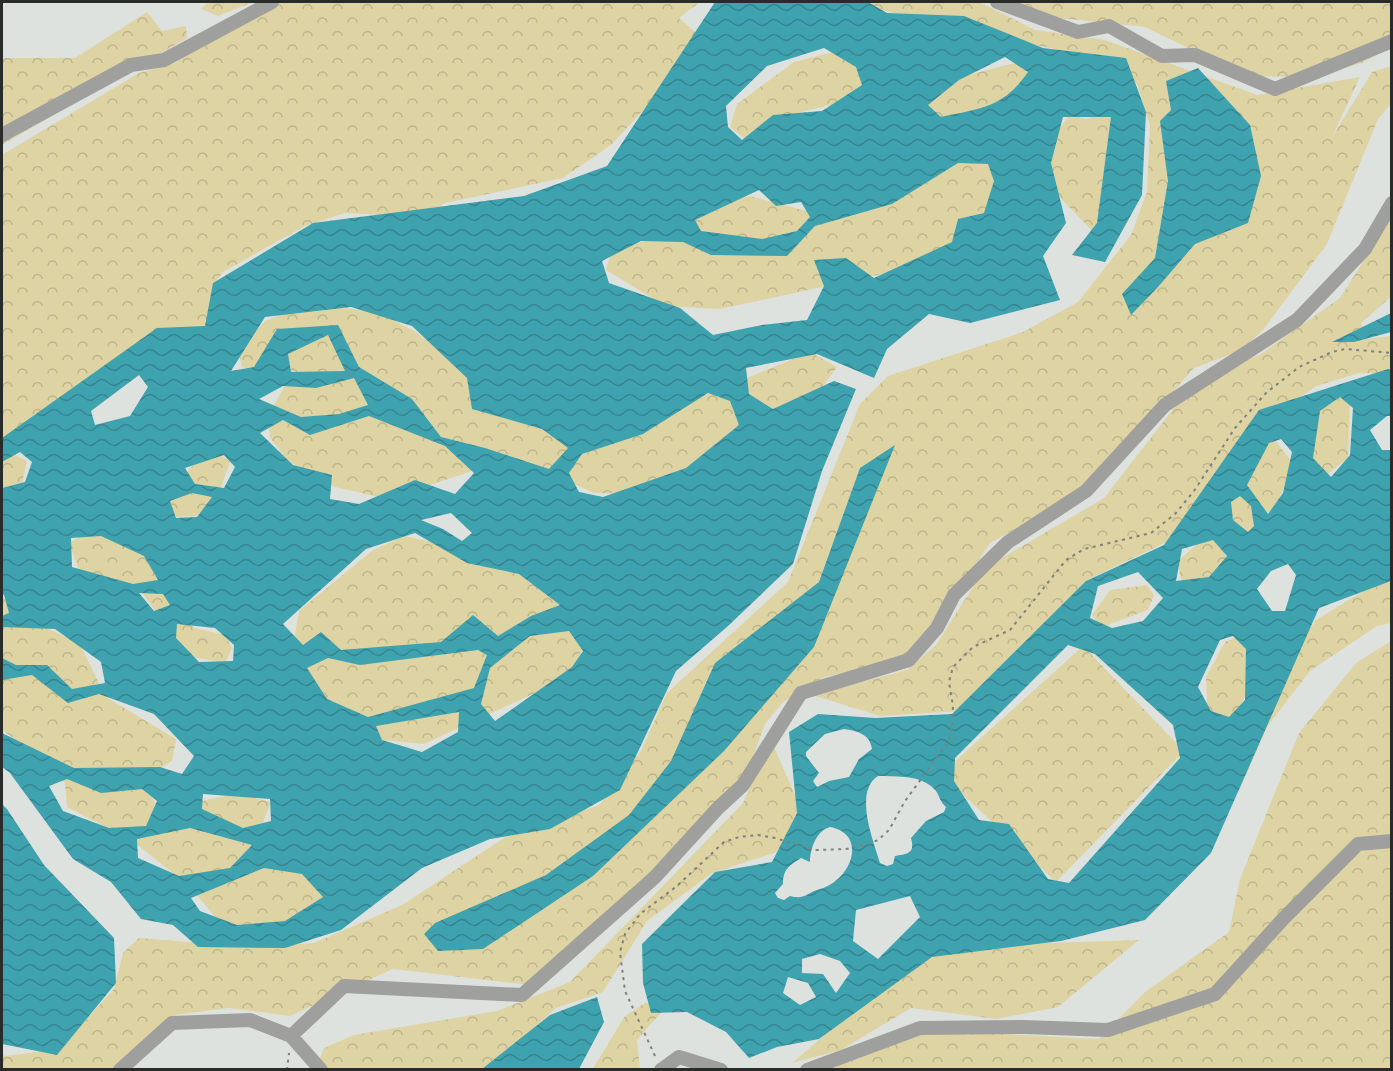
<svg xmlns="http://www.w3.org/2000/svg" width="1393" height="1071" font-family="'Source Sans 3',sans-serif">
  <style>
    .forest { fill: url(#forest-crowns) }
    .water { fill: url(#water-waves); fill-rule: evenodd }
    .lines { fill: none; stroke-linecap: round; stroke-linejoin: round }
    .path { stroke: #7e817f; stroke-width: 2; stroke-dasharray: 3 4.5; stroke-linecap: butt }
    .minor { stroke: #9fa09e; stroke-width: 14 }
  </style>
  <defs>
    <pattern id="forest-crowns" width="20" height="18" patternUnits="userSpaceOnUse" patternTransform="scale(1.5)"><rect width="20" height="18" fill="#ded3a3"/><path d="M2 6a3 3 0 1 1 6 0M12 15a3 3 0 1 1 6 0" fill="none" stroke="#beb58c"/></pattern>
    <pattern id="water-waves" width="16" height="10" patternUnits="userSpaceOnUse" patternTransform="scale(1.5)"><rect width="16" height="10" fill="#3fa2af"/><path d="M0 5q4-4 8 0t8 0" fill="none" stroke="#35848f"/></pattern>
  </defs>
  <rect width="100%" height="100%" fill="#dee2de"/>
  <path class="forest" d="M208 2H253L218 16 201 9Z
    M273 2H700L679 18 707 42 611 145 563 178 445 203 425 217 345 213 305 226 223 272 214 284 220 315 205 327 2 440V155L139 73 175 63 248 14Z
    M845 2H979L1035 30 1105 40 1257 95 1360 77 1331 139 1372 72 1391 66V104L1378 119 1327 244 1263 330 1240 351 1194 368 1086 491 990 543 921 646 899 660 825 677 783 702 765 724 739 793 581 952 529 985 393 969 290 1016 228 1008 175 1015 120 1069H2V1054L5 1056 59 1049 114 989 123 953 139 938 252 947 314 943 402 905 504 838 599 805 641 751 667 693 788 582 860 404 888 376 1023 332 1078 302 1131 235 1147 192 1150 125 1137 84 1102 60Z
    M1008 2H1391V47L1362 63 1311 77 1245 76 1145 27 1040 16Z
    M147 12 162 31 186 26 187 38 2 145V58H75Z
    M848 48 870 80 849 101 804 111 745 139 730 127 737 104 794 62Z
    M1022 61 1034 87 997 127 924 114 929 95 953 79Z
    M1115 109 1100 239 1049 186 1051 141 1070 114 1086 119Z
    M956 162 988 164 1000 179 997 203 946 249 895 271 720 309 665 306 606 270 612 250 673 233 697 207 750 196 829 217Z
    M1391 218V297L1361 323 1367 339 1391 336V374L1359 373 1316 386 1241 440 1171 540 1089 579 997 687 963 711 880 716 812 695 907 670 936 645 985 568 1104 498 1195 381 1261 354 1340 298Z
    M310 304 378 312 416 332 532 425 589 443 810 352 837 367 810 404 672 481 629 494 594 493 532 465 499 462 388 499 335 487 287 460 270 438 268 416 288 380 242 367 238 350 265 321Z
    M1337 396 1350 401 1348 458 1325 476 1313 465V417Z
    M1268 431 1294 465 1276 505 1249 534 1224 517Z
    M8 452 27 461 22 483 2 490V455Z
    M218 455 231 460 216 500 197 516 176 517 165 499 194 464Z
    M97 527 139 545 179 612 195 628 225 635 232 648 225 663 188 656 138 587 79 571 69 543Z
    M404 536 491 555 555 593 585 644 568 678 424 744 374 739 340 719 302 678 293 646 299 611 373 550Z
    M1205 537 1219 539 1231 570 1183 592 1178 561Z
    M1388 576 1391 581V623L1377 626 1310 671 1267 727 1238 793 1261 699 1316 620Z
    M1147 585 1154 595 1148 610 1102 627 1092 615 1110 590Z
    M2 595 13 613 79 643 106 697 176 739 172 761 140 781 163 814 178 821 205 800 238 794 271 802 254 846 315 873 327 897 297 926 225 928 188 885 131 840 67 807 65 783 36 754 2 730Z
    M1246 633 1253 682 1234 717 1218 720 1207 705 1206 677 1225 642Z
    M1391 641V1069L831 1070 904 1029 1099 1039 1145 992 1229 932 1240 879 1299 733 1356 663Z
    M1083 646 1184 751 1056 882 941 774Z
    M771 740 801 809 792 837 774 853 712 873 647 921 603 992 556 1008 487 1069 326 1070 318 1063 324 1048 354 1035 497 1011 570 982 743 803Z
    M1139 940 1058 1007 996 1019 911 1008 841 1050 792 1063 902 969 951 946Z
    M645 1003 665 1008 637 1040 640 1069 592 1070 625 1016Z"/>
  <path class="water" d="M715 2H868L887 13 964 16 1043 48 1126 58 1146 112 1142 195 1105 262 1072 255 1097 223 1111 117H1063L1051 163 1066 223 1043 256 1060 300 970 323 929 314 887 349 874 378 817 354 746 368 749 394 773 409 834 381 856 389 822 471 793 564 728 626 676 671 620 790 550 829 490 839 422 868 341 930 285 948 198 947 173 925 141 919 111 882 73 859 10 773 2 767V733L74 768 160 767 182 774 194 756 154 714 99 694 68 703 32 675 2 680V658L16 665H47L72 689 105 683 101 662 55 629 2 627V616L9 613 4 595 2 593V488L25 482 32 462 20 452 2 462V438L157 328 205 326 213 283 313 223 524 196 607 166ZM824 48 856 67 862 85 822 111 773 115 742 140 728 127 726 106 767 66ZM1005 57 1028 72C1003 108 982 108 941 117L928 105 959 80ZM958 163 988 164 994 181 984 213 958 219 952 242 874 278 846 258 814 260 824 286 807 320 762 325 713 335 680 308 609 283 602 261 641 241 683 242 711 255 787 256 815 226 892 204ZM759 190 776 206 801 202 810 217 797 231 762 239 701 231 695 220ZM351 307 412 326 467 378 472 409 542 429 568 448 549 469 485 448 441 437 412 399 359 367 338 325 277 329 254 367 231 371 265 317ZM328 335 345 371 291 372 288 354ZM139 375 148 387 130 416 95 425 91 411ZM354 378 368 405 339 414 301 417 259 399 283 386 316 388ZM708 393 730 401 739 425 686 468 603 497 579 492 569 473 582 454 643 434ZM369 416 445 446 474 473 455 494 415 480 359 504 330 499 332 475 293 465 260 433 283 420 310 435ZM224 455 235 467 224 488 195 484 185 468ZM192 493 212 497 197 517 176 518 170 501ZM451 513 472 533 462 541 443 529 421 520ZM415 533 467 563 519 574 560 605 531 616 498 636 473 615 441 642 341 650 321 632 303 645 283 624 366 549ZM101 536 144 556 158 580 133 584 72 567 71 538ZM139 593 163 594 170 605 154 611ZM177 624 215 628 234 645 233 661 199 662 176 638ZM569 631 583 651 572 667 495 721 481 704 490 668 530 636ZM478 650 487 655 474 688 368 717 327 699 307 668 328 658 360 665ZM459 712 458 732 422 752 382 740 376 726ZM67 779 101 793 142 789 157 801 146 826 109 828 63 811 49 786ZM203 794 270 799 271 821 243 828 202 809ZM190 828 252 845 230 868 179 876 138 858 137 839ZM264 868 302 874 323 897 285 921 237 925 200 911 191 898Z
    M1198 68 1250 125 1261 176 1248 223 1195 244 1158 287 1131 315 1122 294 1155 258 1168 181 1160 121 1171 110 1166 81Z
    M1391 313V332L1354 342H1332Z
    M1388 369 1391 370V416H1387L1370 430 1382 450H1391V581L1319 608 1211 853 1145 920 1061 941 932 957 819 1039 777 1047 749 1058 726 1032 687 1012 651 1013 643 983 642 944 715 872 772 862 797 813 789 732 818 714 875 718 952 714 1086 581 1164 545 1259 410ZM1340 397 1353 408 1350 455 1331 477 1313 458 1320 411ZM1281 439 1292 452 1283 493 1268 514 1247 485 1269 443ZM1240 496 1251 506 1254 526 1248 532 1233 520 1231 502ZM1213 540 1227 556 1209 577 1176 581 1182 549ZM1288 564 1296 575 1285 611H1272L1257 589 1271 571ZM1138 572 1163 598 1143 621 1112 628 1090 618 1098 586ZM1233 636 1246 649 1245 700 1229 717 1211 711 1198 687 1220 640ZM1068 645 1095 654 1173 725 1180 758 1069 883 1048 879 1009 824 979 820 954 781 955 758ZM844 729C857 731 870 734 872 749L859 759 849 777 829 781 817 787 813 781 819 773 806 756V752L825 734ZM878 776C898 777 922 774 936 791 940 797 940 802 946 807L944 812 926 821 911 838C915 853 909 854 895 856L893 864 887 866 880 863C874 842 853 792 878 776ZM830 827C868 834 852 880 820 889 806 893 805 900 790 896L784 900 778 898 775 893 783 884C783 869 789 866 801 858L810 862C810 849 816 831 830 827ZM910 896 920 917 878 959 853 941 856 910ZM820 954 840 961 850 973 836 993 823 974 802 973V959ZM788 977 808 983 816 997 800 1005 783 993Z
    M895 445 814 647 724 751 593 876 483 949 438 951 424 934 435 923 546 875 629 815 671 761 715 663 819 582 860 468Z
    M2 804 7 809 44 865 114 938 116 983 57 1055 2 1044Z
    M597 997 604 1022 579 1069H482L550 1015Z"/>
  <g class="lines">
    <path class="path" d="M655 1056 625 991 620 952 625 934 640 914 677 886 724 842 739 837 758 835 775 838 815 850 846 849 868 844 878 840 889 830 905 801 949 741 952 726 953 706 949 682 953 667 973 647 1010 630 1066 560 1084 549 1151 533 1175 514 1194 491 1235 428 1266 393 1299 367 1332 352 1345 349 1392 353
      M287 1070 289 1053"/>
    <path class="minor" d="M997 2 1078 32 1109 26 1162 56 1195 55 1275 89 1392 41
      M2 135 131 65 164 60 272 2
      M291 1036 344 986 522 995 655 877 718 808 743 785 801 693 909 660 937 628 954 595 1008 542 1086 491 1165 405 1297 320 1365 249 1392 203
      M120 1070 172 1023 250 1020 291 1036 321 1070
      M661 1070 679 1057 721 1070
      M807 1070 920 1028 1023 1027 1108 1030 1215 994 1283 919 1358 844 1392 841"/>
  </g>
  <rect width="1393" height="1071" fill="none" stroke="#292b2a" stroke-width="6"/>
</svg>
